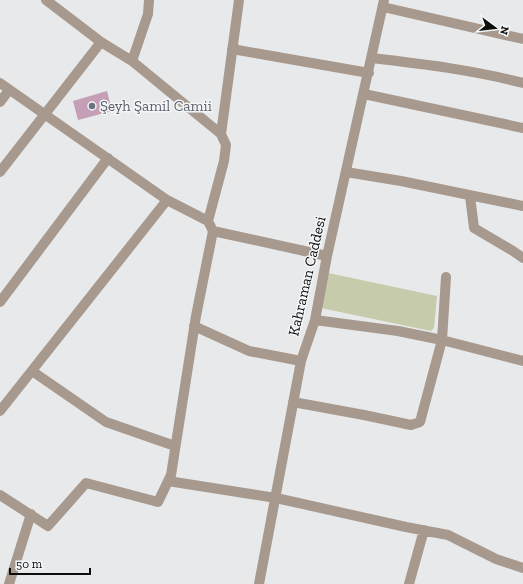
<svg xmlns="http://www.w3.org/2000/svg" width="523" height="584" font-family="'Zilla Slab',serif">
  <style>
    .green { fill: #c5cbab }
    .building { fill: #c49fb5 }
    .lines { fill: none; stroke-linecap: round; stroke-linejoin: round }
    .minor { stroke: #a7998d; stroke-width: 10 }
    .worship-dot { fill: #6b7280; stroke: #f4f6f8; stroke-width: 1.5 }
    .labels { text-anchor: middle; stroke-width: 3; stroke-linejoin: round; paint-order: stroke }
    .worship-label { font-size: 15px; fill: #5b616d; stroke: #f4f6f8; text-anchor: start }
    .street-label { font-size: 15px; fill: #0b0c0c; stroke: #f4f6f8 }
  </style>
  <rect width="100%" height="100%" fill="#e7e9ea"/>
  <path class="green" d="M328 273 437 296 434 328 431 331 321 308Z"/>
  <path class="building" d="M107 91 112 111 78 120 73 101Z"/>
  <g class="lines">
    <path class="minor" d="M46 0 101 42 132 61 221 134 226 145 224 161 208 221
      M383 7 523 39
      M232 49 369 73
      M372 58C423 64 473 70 523 83
      M132 61 148 14 149 0
      M0 83 167 200 208 221 213 231 327 256
      M364 94 523 128
      M0 102 9 90
      M221 134 239 0
      M0 172 101 42
      M346 172 401 181 523 206
      M470 196 474 228 513 251 523 258
      M0 302 108 158
      M315 320 398 331 442 340 523 361
      M194 326 249 351 301 361
      M32 371 106 422 175 446
      M293 402 364 415 411 425 420 422 442 340 446 277
      M0 411 167 200
      M168 481 276 498 406 527 448 535 496 559 523 568
      M0 495 48 526 86 483 158 502 171 475 196 316 213 231
      M9 584 31 514
      M259 584 301 361 315 320 327 256 384 0
      M409 584 424 530"/>
  </g>
  <circle class="worship-dot" cx="92" cy="106" r="4"/>
  <g class="labels">
    <g class="worship-label">
      <text x="100" y="111">Şeyh Şamil Camii</text>
    </g>
    <g class="street-label">
      <text transform="translate(307 276) rotate(-77)" y="5">Kahraman Caddesi</text>
    </g>
  </g>
  <g transform="translate(495 28) rotate(105)" stroke="#f4f6f8" stroke-width="3" paint-order="stroke">
  <path d="M0-3L7 15L0 10L-7 15Z" fill="#0b0c0c"/>
  <text y="-6" font-size="11" font-weight="bold" text-anchor="middle" fill="#0b0c0c">N</text>
  </g>
  <path d="M10 568v6h80v-6" fill="none" stroke="#0b0c0c" stroke-width="2"/>
  <text x="16" y="568" font-size="12" fill="#0b0c0c" stroke="#f4f6f8" stroke-width="3" paint-order="stroke">50 m</text>
</svg>
